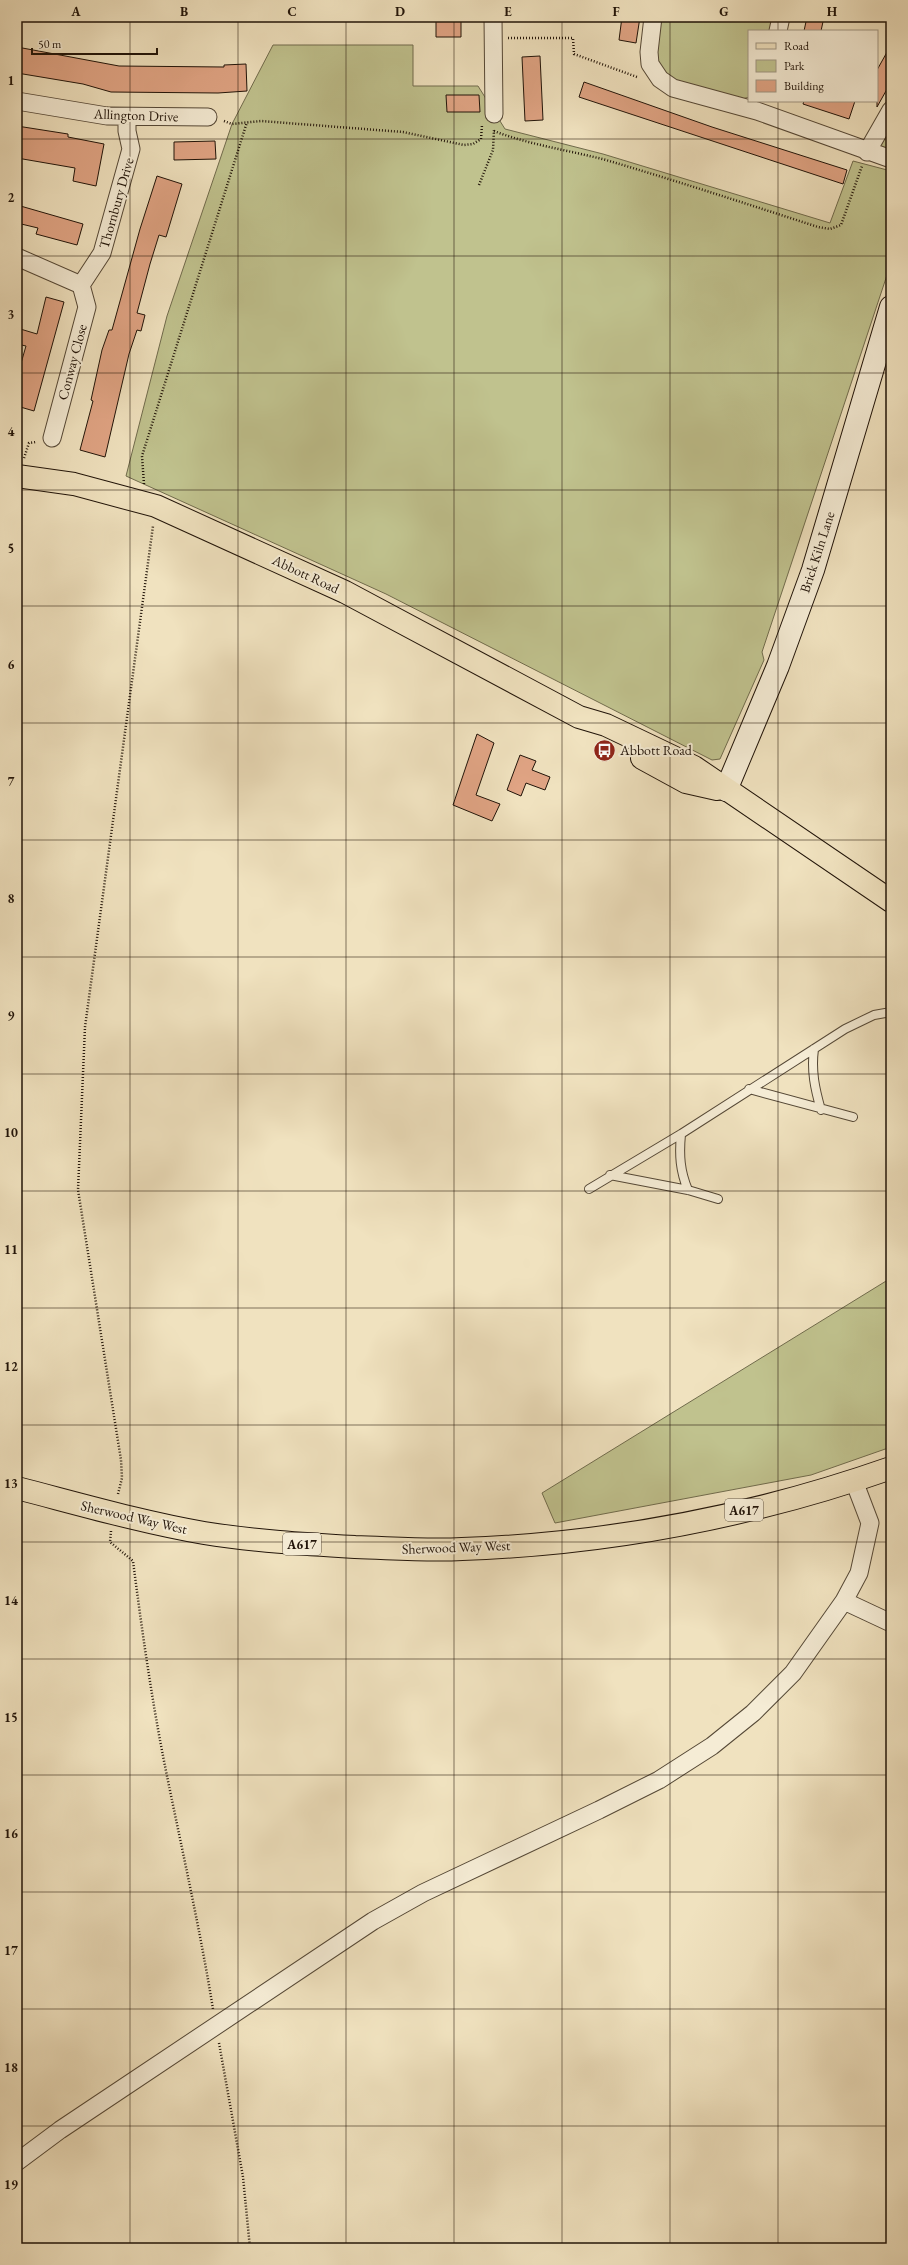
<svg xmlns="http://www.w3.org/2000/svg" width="908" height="2265" font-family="'EB Garamond',serif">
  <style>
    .green { fill: #c0c28e; stroke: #706b4c }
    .building { fill: #e0a484; stroke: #211409 }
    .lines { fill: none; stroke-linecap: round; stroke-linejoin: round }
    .lane-casing { stroke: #554836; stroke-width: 10 }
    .street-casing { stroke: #554836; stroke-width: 19 }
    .secondary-casing { stroke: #211409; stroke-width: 24 }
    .primary-casing { stroke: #211409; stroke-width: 24 }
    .highway-casing { stroke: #211409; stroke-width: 24 }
    .path { stroke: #211409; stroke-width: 2.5; stroke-dasharray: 1 2; stroke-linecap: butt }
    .lane { stroke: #f5ecd5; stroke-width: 8 }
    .street { stroke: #f5ecd5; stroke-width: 17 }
    .secondary { stroke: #f5ecd5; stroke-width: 22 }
    .primary { stroke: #f0e2bf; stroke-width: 22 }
    .highway { stroke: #f0e2bf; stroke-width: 22 }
    .grid { fill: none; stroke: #211409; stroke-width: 1; stroke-opacity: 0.55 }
    .labels { text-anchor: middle; stroke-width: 4; stroke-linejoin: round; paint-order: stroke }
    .shield { fill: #f5ecd5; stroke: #615546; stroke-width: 1 }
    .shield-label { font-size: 13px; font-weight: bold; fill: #211409 }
    .street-label { font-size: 14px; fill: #211409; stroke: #f5ecd5 }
    .poi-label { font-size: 14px; fill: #211409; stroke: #f5ecd5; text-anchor: start }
    .neatline { fill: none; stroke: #211409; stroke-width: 1.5 }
    .grid-label { font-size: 13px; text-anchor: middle; font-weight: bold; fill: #211409 }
  </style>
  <rect width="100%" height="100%" fill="#f0e2bf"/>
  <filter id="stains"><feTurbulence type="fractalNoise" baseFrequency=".005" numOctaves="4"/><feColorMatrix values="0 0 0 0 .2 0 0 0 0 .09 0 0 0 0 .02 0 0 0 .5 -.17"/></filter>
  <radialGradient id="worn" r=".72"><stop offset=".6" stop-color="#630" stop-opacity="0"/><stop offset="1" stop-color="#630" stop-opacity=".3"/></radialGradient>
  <path class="green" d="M659 17H774L771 31H749V97L739 100 671 79 655 63Z
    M273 45H413V86H478L505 129 603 154 830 223 853 161 891 171V263L762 652 764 660 720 759 712 760 386 594 126 476 167 316 232 124Z
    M891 122V152L877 147Z
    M891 1278V1447L811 1475 555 1523 542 1493Z"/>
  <path class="building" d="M436 17H461V37H436Z
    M622 17H640L636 43 619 40Z
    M807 17H824L821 31H804Z
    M891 45V82L877 107V70Z
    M17 47 119 66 224 67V65L246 64 247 91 218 93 111 92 83 84 17 73Z
    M540 56 543 120 525 121 522 57Z
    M584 82 712 127 847 170 843 184 579 97Z
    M446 95H479L480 112H447Z
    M804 101H855L849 119 803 104Z
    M17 126 68 134V137L104 144 96 186 73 181 75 168 17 158Z
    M215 141 216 159 174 160V142Z
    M157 176 182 184 166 237 159 235 150 264 137 313 145 315 141 331 137 330 129 354 105 457 80 450 93 401 91 400 102 350 109 330H112L140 229Z
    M17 205 83 224 77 245 36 234 38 228 17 223Z
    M46 297 64 302 34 411 17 406V377L26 346 17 344V328L37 334Z
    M477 734 494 743 476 795 500 804 492 821 453 805Z
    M520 755 536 761 532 770 550 777 545 790 526 783 521 796 507 790Z"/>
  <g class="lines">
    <defs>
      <path id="lane" d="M814 1049C811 1071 815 1089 821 1110
        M749 1089 853 1117
        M681 1134C679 1155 680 1171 688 1190
        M610 1175 688 1190 718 1199
        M589 1189 681 1134 845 1029 874 1015 891 1012"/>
      <path id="street" d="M493 17 494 114
        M653 17 649 52 650 64 660 79 673 88 757 111 891 159
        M778 31 781 17
        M17 101 107 116 208 117
        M867 152 891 110
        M17 257 81 285
        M81 285 102 253 131 149 127 131V117
        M52 438 87 307 81 285
        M844 1601 891 1623
        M17 2162 60 2130 373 1921 423 1893 599 1810 659 1780 712 1746 753 1713 793 1673 844 1601 859 1573 870 1523 854 1481"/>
      <path id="secondary" d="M726 790 778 666 813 570 891 307"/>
      <path id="primary" d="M17 476 74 484 156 506 345 592 579 717 606 725 694 767 891 901
        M642 758 686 782 717 789"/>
      <path id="highway" d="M17 1488C79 1504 141 1522 204 1533 254 1541 304 1544 355 1547 391 1548 427 1551 462 1549 608 1544 754 1516 891 1468"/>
    </defs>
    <use href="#lane" class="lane-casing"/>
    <use href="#street" class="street-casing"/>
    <use href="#secondary" class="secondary-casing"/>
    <use href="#primary" class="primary-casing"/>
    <use href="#highway" class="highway-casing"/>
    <path class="path" d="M508 38H573L574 54 637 77
      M224 121 232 124 261 121 403 132 464 145 473 144 481 139 482 125
      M494 131C530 145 568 150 606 160 677 181 747 204 818 227L830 229 841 225 862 166
      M479 185 493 150 494 130
      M24 458 29 443 36 442
      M144 484 142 456 247 122
      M118 1494 122 1478 121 1460 78 1190 85 1027 153 526
      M111 1531 110 1542 133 1561C142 1631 152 1702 166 1771 182 1850 200 1929 213 2009
      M219 2043 243 2177 250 2248"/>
    <use href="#lane" class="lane"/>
    <use href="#street" class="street"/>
    <use href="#secondary" class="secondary"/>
    <use href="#primary" class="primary"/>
    <use href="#highway" class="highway"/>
  </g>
  <path class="grid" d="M130 17V2248M238 17V2248M346 17V2248M454 17V2248M562 17V2248M670 17V2248M778 17V31M778 101V2248M17 139H891M17 256H891M17 373H891M17 490H891M17 606H891M17 723H891M17 840H891M17 957H891M17 1074H891M17 1191H891M17 1308H891M17 1425H891M17 1542H891M17 1659H891M17 1775H891M17 1892H891M17 2009H891M17 2126H891"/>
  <defs>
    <symbol id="bus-disc" viewBox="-11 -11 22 22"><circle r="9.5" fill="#8f2418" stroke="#f5ecd5"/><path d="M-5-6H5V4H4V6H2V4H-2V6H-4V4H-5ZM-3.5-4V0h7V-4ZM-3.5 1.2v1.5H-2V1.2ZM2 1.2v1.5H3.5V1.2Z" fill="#fff"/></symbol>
  </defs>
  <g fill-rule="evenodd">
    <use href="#bus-disc" x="592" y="738" width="25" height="25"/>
  </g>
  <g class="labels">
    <g class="shield">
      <rect x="725" y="1499" width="38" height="22" rx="3"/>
      <rect x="283" y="1533" width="38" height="22" rx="3"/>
    </g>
    <g class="shield-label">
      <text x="744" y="1515">A617</text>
      <text x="302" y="1549">A617</text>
    </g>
    <g class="street-label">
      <text transform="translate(136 115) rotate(2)" y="5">Allington Drive</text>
      <text transform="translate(116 203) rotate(-74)" y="5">Thornbury Drive</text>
      <text transform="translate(72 362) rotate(-75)" y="5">Conway Close</text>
      <text transform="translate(817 552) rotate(-72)" y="5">Brick Kiln Lane</text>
      <text transform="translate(306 574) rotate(25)" y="5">Abbott Road</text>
      <text transform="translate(134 1517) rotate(13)" y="5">Sherwood Way West</text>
      <text transform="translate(456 1547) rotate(-2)" y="5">Sherwood Way West</text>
    </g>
    <g class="poi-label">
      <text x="620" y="755">Abbott Road</text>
    </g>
  </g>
  <rect width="908" height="2265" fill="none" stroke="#f0e2bf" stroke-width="44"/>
  <rect x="748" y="30" width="130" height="72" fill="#f5ecd5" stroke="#a09683"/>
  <rect x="756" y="43" width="20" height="6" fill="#f0e2bf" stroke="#a09683"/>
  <text x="784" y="50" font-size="12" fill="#211409">Road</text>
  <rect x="756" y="60" width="20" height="12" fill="#c0c28e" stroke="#a09683"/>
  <text x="784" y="70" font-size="12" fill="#211409">Park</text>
  <rect x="756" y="80" width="20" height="12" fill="#e0a484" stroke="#a09683"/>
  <text x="784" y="90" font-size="12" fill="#211409">Building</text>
  <path d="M32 48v6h125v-6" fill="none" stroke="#211409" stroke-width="2"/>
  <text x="38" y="48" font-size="12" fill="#211409" stroke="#f5ecd5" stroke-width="3" paint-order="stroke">50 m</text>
  <rect x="22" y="22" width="864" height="2221" class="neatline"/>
  <g class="grid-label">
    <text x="76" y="16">A</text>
    <text x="184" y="16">B</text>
    <text x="292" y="16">C</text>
    <text x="400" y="16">D</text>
    <text x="508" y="16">E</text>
    <text x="616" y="16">F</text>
    <text x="724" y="16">G</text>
    <text x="832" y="16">H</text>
    <text x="11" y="85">1</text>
    <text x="11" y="202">2</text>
    <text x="11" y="319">3</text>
    <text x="11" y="436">4</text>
    <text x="11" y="553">5</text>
    <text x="11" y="669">6</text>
    <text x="11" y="786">7</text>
    <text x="11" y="903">8</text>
    <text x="11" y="1020">9</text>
    <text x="11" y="1137">10</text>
    <text x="11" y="1254">11</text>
    <text x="11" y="1371">12</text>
    <text x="11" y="1488">13</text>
    <text x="11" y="1605">14</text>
    <text x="11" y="1722">15</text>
    <text x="11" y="1838">16</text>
    <text x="11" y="1955">17</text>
    <text x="11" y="2072">18</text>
    <text x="11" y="2189">19</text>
  </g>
  <rect width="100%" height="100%" filter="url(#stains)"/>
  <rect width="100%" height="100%" fill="url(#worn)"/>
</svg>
